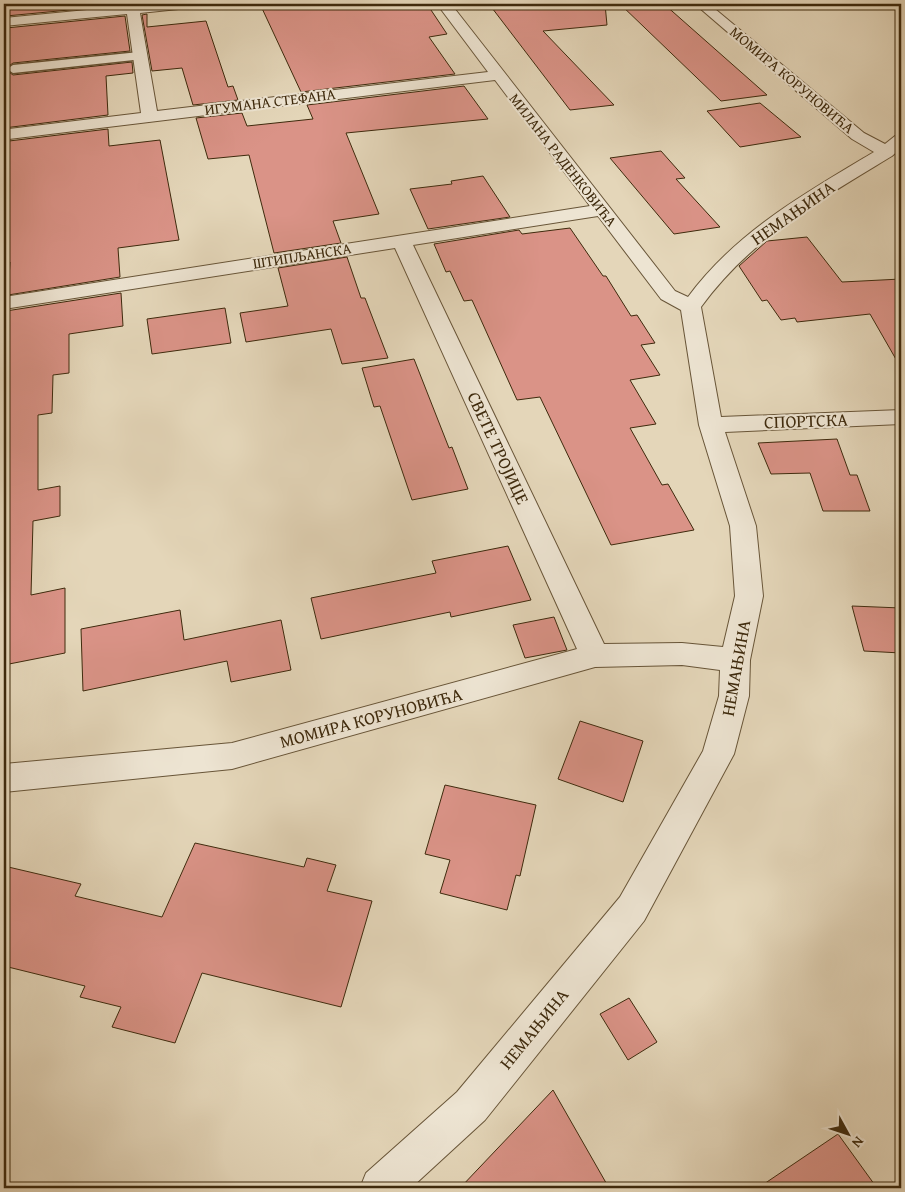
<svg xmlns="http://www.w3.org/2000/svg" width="905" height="1192" font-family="'Gentium Book Plus',serif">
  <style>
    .building { fill: #da9387; stroke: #3e2a0d }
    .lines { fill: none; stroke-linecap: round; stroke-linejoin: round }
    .service-casing { stroke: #685538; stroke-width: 3 }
    .minor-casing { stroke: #685538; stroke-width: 2 }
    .service { fill: #ede4d2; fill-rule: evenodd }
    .minor { fill: #ede4d2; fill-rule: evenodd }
    .labels { text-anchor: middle; stroke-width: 4; stroke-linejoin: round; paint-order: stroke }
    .far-street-label { font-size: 15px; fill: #3e2a0d; stroke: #ede4d2 }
    .street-label { font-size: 18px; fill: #3e2a0d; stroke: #ede4d2 }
  </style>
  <rect width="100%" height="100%" fill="#e4d6b9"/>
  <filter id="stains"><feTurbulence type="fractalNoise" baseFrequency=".004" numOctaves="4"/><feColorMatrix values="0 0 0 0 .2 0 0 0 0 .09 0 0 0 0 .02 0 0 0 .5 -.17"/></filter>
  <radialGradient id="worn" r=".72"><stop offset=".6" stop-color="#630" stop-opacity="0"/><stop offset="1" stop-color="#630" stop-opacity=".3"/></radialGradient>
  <path class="building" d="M6 4H132L6 16Z
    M260 4H427L447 34 429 37 455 74 301 92Z
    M489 4H605L607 25 543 31 614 105 570 110Z
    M620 4H664L767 95 721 101Z
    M147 14V27L206 21 228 87 233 86 238 100 193 105 182 68 152 71 142 15Z
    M125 16 130 51 13 63 6 68V28Z
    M132 62 133 73 106 76 108 115 4 128 6 70 13 75Z
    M464 86 488 119 346 133 379 214 333 221 341 243 274 253 249 155 208 159 196 118 242 113 247 126 313 119 307 105Z
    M760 103 801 137 740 147 707 111Z
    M108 129 109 146 160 140 179 240 118 248 120 277 8 295 10 262 4 263V140L9 141Z
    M661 151 685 178 676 179 720 227 674 234 610 158Z
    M483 176 510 217 428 229 410 189 452 184 451 181Z
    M570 228 603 276H606L631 316 637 315 655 343 641 345 660 375 630 380 656 424 630 428 662 485 668 484 694 530 611 545 540 397 517 400 472 300 464 301 450 271 446 272 434 244 519 230 522 234Z
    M807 237 842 282 901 279V368L870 314 797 322 795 318 781 320 767 300 762 301 739 266 767 241Z
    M347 257 361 298H365L388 358 342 364 331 329 246 342 240 313 288 306 278 268Z
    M121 293 123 326 69 334V373L53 375 52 413 38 415V490L60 486V516L33 521 31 595 65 588V653L4 665V432L8 341 4 342 6 311Z
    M225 308 231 343 152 354 147 319Z
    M414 359 449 448 452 447 468 489 412 500 380 406 374 407 362 368Z
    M837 439 850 475H857L870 511H823L810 473 771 474 758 443Z
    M508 546 531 600 451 617 450 612 321 639 311 598 436 573 432 561Z
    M852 606 901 608V653L864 651Z
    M180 610 184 640 281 620 291 670 231 682 227 661 83 691 81 629Z
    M554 617 567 650 525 658 513 625Z
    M580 721 643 741 623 802 558 779Z
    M445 785 536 805 520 876 516 875 507 910 440 893 450 860 425 854Z
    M195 843 304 867 307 858 336 865 327 891 372 901 341 1007 202 973 175 1043 112 1027 121 1007 80 997 85 986 4 966V866L81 884 75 896 162 917Z
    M629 998 657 1042 628 1060 600 1014Z
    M553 1090 609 1188H460Z
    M838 1134 877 1188H758Z"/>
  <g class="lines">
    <defs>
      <path id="service" d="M139 52 145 56 143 59 13 73 7 69 13 65Z"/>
      <path id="minor" d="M149 4H195L188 8 140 13 157 111 488 72 437 4H451L675 291 688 297C736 232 805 193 874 152L852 139 695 4H709L864 133 885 144 895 136 901 135V148L892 156C821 199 751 238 701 307L721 417 901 410V424L725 432 756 526 763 596 750 660 749 696 734 754 644 921 485 1120 411 1188H360L366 1173 457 1092 620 897 703 751 719 696 720 670 682 665 595 667 232 769 4 792V764L232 743 577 649 395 248 4 309V297L590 206 495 80 9 139 4 138V130L9 129 141 113 127 14 4 26V18ZM598 216 661 299 681 310 699 425 730 526 735 596 723 647 682 643 604 644 413 245Z"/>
    </defs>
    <use href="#service" class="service-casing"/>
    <use href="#minor" class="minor-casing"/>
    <use href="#service" class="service"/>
    <use href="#minor" class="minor"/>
  </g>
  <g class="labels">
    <g class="far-street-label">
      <text transform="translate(792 80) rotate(40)" y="5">МОМИРА КОРУНОВИЋА</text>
      <text transform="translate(270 102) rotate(-7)" y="5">ИГУМАНА СТЕФАНА</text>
      <text transform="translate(563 160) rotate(52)" y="5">МИЛАНА РАДЕНКОВИЋА</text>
      <text transform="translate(302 256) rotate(-9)" y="5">ШТИПЉАНСКА</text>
    </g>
    <g class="street-label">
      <text transform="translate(793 213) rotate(-35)" y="6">НЕМАЊИНА</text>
      <text transform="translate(806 421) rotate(-2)" y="6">СПОРТСКА</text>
      <text transform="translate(498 448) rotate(65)" y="6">СВЕТЕ ТРОЈИЦЕ</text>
      <text transform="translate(736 668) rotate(-80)" y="6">НЕМАЊИНА</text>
      <text transform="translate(371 718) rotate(-15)" y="6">МОМИРА КОРУНОВИЋА</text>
      <text transform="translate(534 1029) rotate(-51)" y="6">НЕМАЊИНА</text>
    </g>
  </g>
  <rect width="905" height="1192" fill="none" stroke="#e4d6b9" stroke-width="20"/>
  <rect x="5" y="5" width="895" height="1182" fill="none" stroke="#3e2a0d" stroke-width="2.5"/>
  <rect x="10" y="10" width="885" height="1172" fill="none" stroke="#3e2a0d"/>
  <g transform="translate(848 1134) rotate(130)" stroke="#ede4d2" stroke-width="4" paint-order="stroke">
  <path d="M0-4L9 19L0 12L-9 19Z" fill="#3e2a0d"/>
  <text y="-8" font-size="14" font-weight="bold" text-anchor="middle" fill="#3e2a0d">N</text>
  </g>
  <rect width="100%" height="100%" filter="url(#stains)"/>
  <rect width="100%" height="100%" fill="url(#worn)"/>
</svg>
